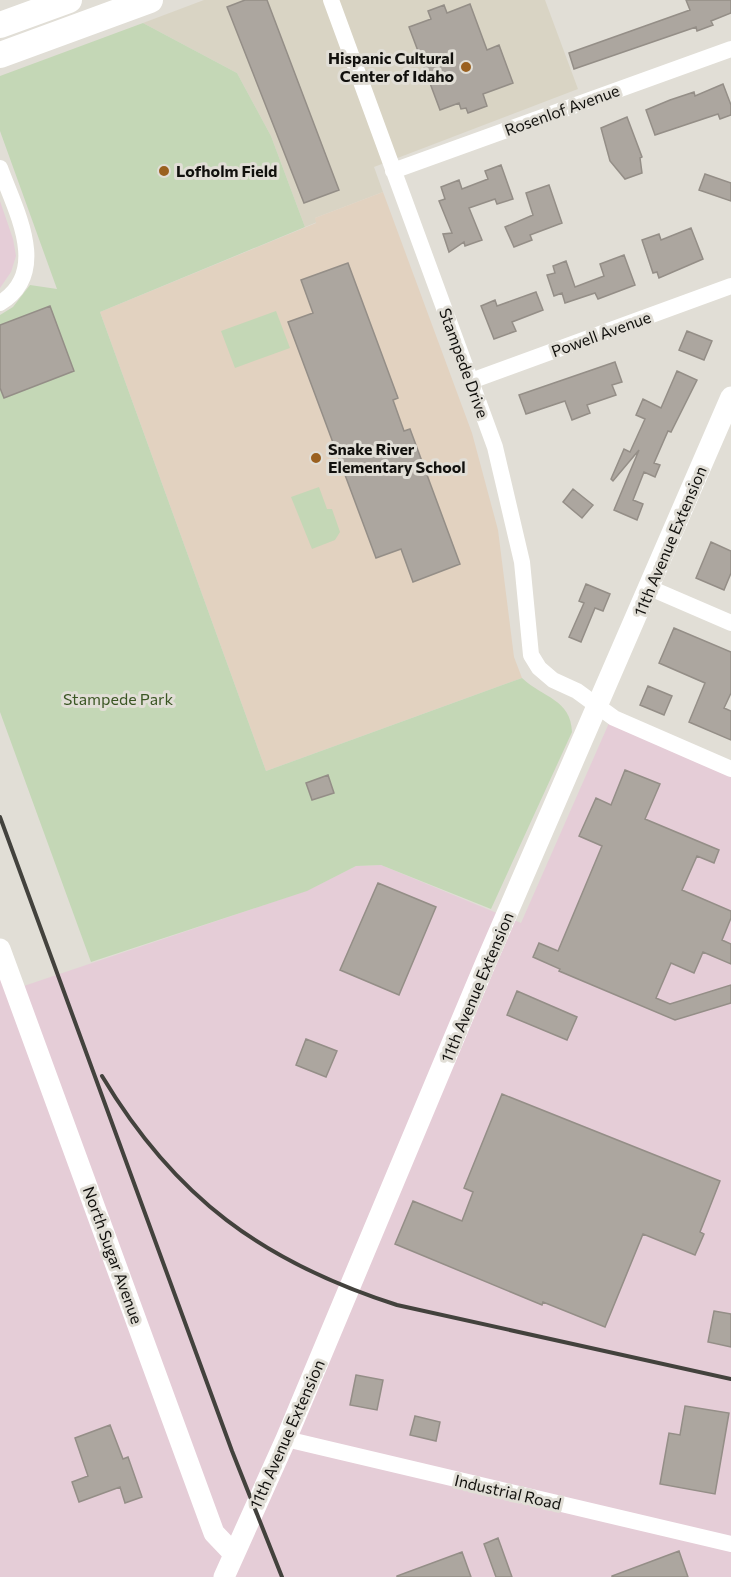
<svg xmlns="http://www.w3.org/2000/svg" width="731" height="1577" font-family="Commissioner,sans-serif">
  <style>
    .built { fill: #d9d4c4 }
    .industrial { fill: #e5cdd7 }
    .education { fill: #e2d2c0 }
    .green { fill: #c4d7b6 }
    .building { fill: #aca69f; stroke: #948e87; stroke-width: 1.5 }
    .lines { fill: none; stroke-linecap: round; stroke-linejoin: round }
    .minor { stroke: #fff; stroke-width: 16 }
    .tertiary { stroke: #fff; stroke-width: 21 }
    .primary { stroke: #fff; stroke-width: 26 }
    .rail { stroke: #43423d; stroke-width: 4 }
    .poi-dot { fill: #9a601f; stroke: #e1ded6; stroke-width: 2 }
    .labels { text-anchor: middle; stroke-width: 6; stroke-linejoin: round; paint-order: stroke }
    .poi-label { font-size: 16px; font-weight: bold; fill: #11100d; stroke: #e1ded6; text-anchor: start }
    .street-label { font-size: 16px; fill: #11100d; stroke: #e1ded6 }
    .park-label { font-size: 16px; fill: #3b5624; stroke: #e1ded6 }
  </style>
  <rect width="100%" height="100%" fill="#e1ded6"/>
  <path class="built" d="M204 0H545L578 89 374 167 383 192 315 218 317 222 305 227 271 136 237 73 143 23Z"/>
  <path class="industrial" d="M0 201 13 239 16 256 11 272 0 288Z
    M609 723 731 777V1577H0V977L6 992 306 891 356 866 381 865 521 923Z"/>
  <path class="education" d="M383 192 472 433 498 530 514 657 522 678 266 771 100 312 316 223 315 218Z"/>
  <path class="green" d="M143 23 237 73 271 136 305 227 100 312 266 771 522 678C543 698 571 699 572 732L491 909 381 865 356 866 307 891 91 962 0 712V315L13 307 30 285 57 289 0 131V76Z
    M276 311 290 348 235 368 221 331Z
    M319 487 327 509H332L340 532 335 540 312 549 291 497Z"/>
  <path class="building" d="M245 0H267L339 190 304 203 227 7Z
    M686 0H731V13L711 21 713 25 697 31 696 27 574 69 569 53 690 10Z
    M470 4 487 50 499 45 513 83 483 94 487 106 468 113 466 108 461 109 459 103 440 110 409 27 431 19 428 11 444 5 447 13Z
    M723 84 731 105V115L720 119 718 114 655 135 646 110 670 100 694 92 695 96Z
    M627 117 642 157 640 158 642 173 625 179 610 161 601 128Z
    M501 165 513 199 497 204 495 199 469 208 482 240 465 246 464 242 449 252 443 234 452 233 439 201 445 199 441 187 459 180 462 189 488 179 485 171Z
    M705 174 731 183V201L699 190Z
    M549 185 562 223 530 235 532 240 514 247 505 227 533 215 526 193Z
    M691 228 703 259 659 278 657 272 653 273 642 240 659 234 661 240Z
    M624 255 635 285 598 299 595 293 565 303 562 293 554 296 547 275 555 273 553 266 566 261 575 287 604 276 600 264Z
    M348 263 398 398 393 400 404 431 410 429 460 564 413 582 401 549 376 558 288 322 313 313 301 280Z
    M536 292 543 310 512 322 516 331 494 339 481 306 495 300 497 306Z
    M50 306 74 371 4 398 0 388V325Z
    M687 331 712 341 704 360 679 350Z
    M615 362 622 382 612 385 616 395 587 405 590 413 572 420 565 401 526 414 519 395Z
    M677 371 697 380 671 432 668 431 654 463 660 465 655 477 644 472 633 500 643 504 637 520 614 510 639 450 613 481 611 479 624 449 630 452 645 419 636 415 643 399 661 408Z
    M573 489 593 505 582 518 563 502Z
    M711 542 731 551V573L724 590 696 578Z
    M586 584 610 594 603 611 595 608 581 642 569 637 584 603 579 601Z
    M674 628 731 652V693L724 708 731 711V740L689 722 705 683 659 663Z
    M648 686 672 696 664 715 640 705Z
    M625 770 660 784 645 819 719 850 714 863 697 856 682 890 731 911V918L722 940 731 944V964L703 952 694 973 671 963 656 998 670 1004 731 985V1003L675 1020 559 971 560 969 533 957 539 943 558 951 602 846 579 836 596 798 611 805Z
    M328 775 334 793 312 800 306 783Z
    M378 883 436 907 399 995 340 970Z
    M517 991 577 1017 567 1040 507 1015Z
    M306 1039 337 1051 326 1077 296 1065Z
    M502 1094 720 1181 700 1232 704 1234 695 1255 643 1234 605 1327 543 1302 542 1305 395 1244 413 1201 462 1221 473 1192 464 1188Z
    M714 1311 731 1314V1347L708 1342Z
    M356 1375 383 1380 377 1410 350 1405Z
    M685 1406 729 1413 715 1494 660 1484 669 1433 680 1435Z
    M415 1416 440 1422 436 1441 410 1435Z
    M110 1425 123 1459 128 1457 142 1497 125 1503 120 1487 79 1502 72 1482 88 1476 75 1438Z
    M498 1538 512 1577H496L484 1544Z
    M679 1551 688 1577H612V1576Z
    M462 1552 471 1577H397V1576Z"/>
  <g class="lines">
    <path class="minor" d="M331 0 495 447 522 562 531 655 539 668 553 680 577 691 614 718 731 769
      M0 168C15 210 51 272 0 303
      M393 171 731 49
      M471 381 731 286
      M650 588 731 623
      M286 1439 731 1544"/>
    <path class="tertiary" d="M0 949 214 1533 234 1554
      M224 1577 286 1439 486 962 731 397"/>
    <path class="primary" d="M0 25 69 0
      M0 55 150 0"/>
    <path class="rail" d="M0 817 232 1451 282 1577
      M102 1076C175 1198 263 1262 397 1305L731 1379"/>
  </g>
  <g class="poi-dot">
    <circle cx="466" cy="67" r="6"/>
    <circle cx="164" cy="171" r="6"/>
    <circle cx="316" cy="458" r="6"/>
  </g>
  <g class="labels">
    <g class="poi-label">
      <text x="454" y="64" text-anchor="end">Hispanic Cultural<tspan x="454" dy="18">Center of Idaho</tspan></text>
      <text x="176" y="177">Lofholm Field</text>
      <text x="328" y="455">Snake River<tspan x="328" dy="18">Elementary School</tspan></text>
    </g>
    <g class="street-label">
      <text transform="translate(562 110) rotate(-20)" y="6">Rosenlof Avenue</text>
      <text transform="translate(601 334) rotate(-20)" y="6">Powell Avenue</text>
      <text transform="translate(464 363) rotate(70)" y="6">Stampede Drive</text>
      <text transform="translate(670 541) rotate(-67)" y="6">11th Avenue Extension</text>
      <text transform="translate(477 987) rotate(-67)" y="6">11th Avenue Extension</text>
      <text transform="translate(113 1255) rotate(70)" y="6">North Sugar Avenue</text>
      <text transform="translate(287 1434) rotate(-66)" y="6">11th Avenue Extension</text>
      <text transform="translate(508 1492) rotate(13)" y="6">Industrial Road</text>
    </g>
    <g class="park-label">
      <text x="118" y="705">Stampede Park</text>
    </g>
  </g>
</svg>
